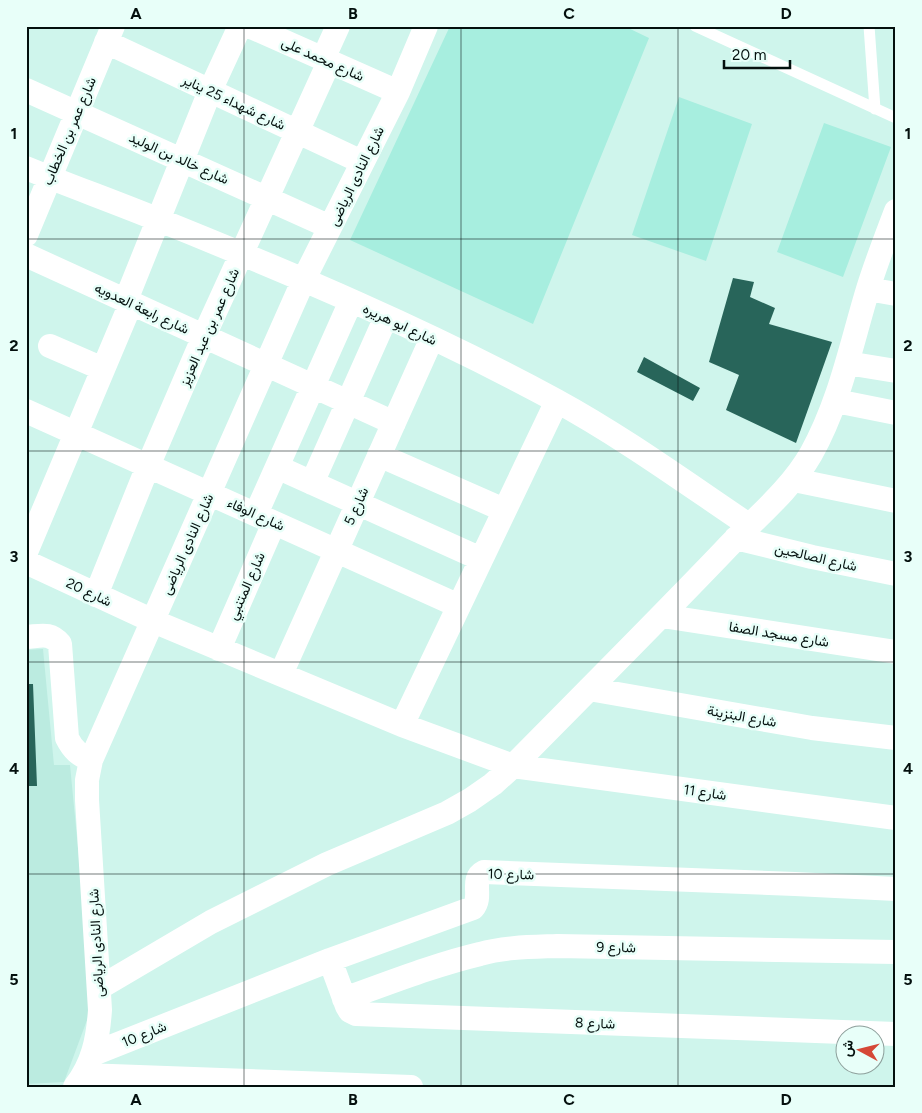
<svg xmlns="http://www.w3.org/2000/svg" width="922" height="1113" font-family="Figtree,Vazirmatn,sans-serif">
  <style>
    .built { fill: #bbebe0 }
    .green { fill: #a7eedf }
    .building { fill: #28655a }
    .lines { fill: none; stroke-linecap: round; stroke-linejoin: round }
    .service { stroke: #fff; stroke-width: 11 }
    .minor { stroke: #fff; stroke-width: 24 }
    .grid { fill: none; stroke: #04100e; stroke-width: 1; stroke-opacity: 0.55 }
    .labels { text-anchor: middle; stroke-width: 5; stroke-linejoin: round; paint-order: stroke }
    .street-label { font-size: 14px; fill: #04100e; stroke: #e8fff9 }
    .neatline { fill: none; stroke: #04100e; stroke-width: 2 }
    .grid-label { font-size: 16px; text-anchor: middle; font-weight: bold; fill: #04100e }
  </style>
  <rect width="100%" height="100%" fill="#cff5ec"/>
  <path class="built" d="M43 649 54 765H70L93 1004 64 1082 26 1084V650Z"/>
  <path class="green" d="M450 26H624L649 38 533 324 350 240Z
    M679 97 752 124 706 261 632 235Z
    M824 123 891 147 843 277 777 252Z"/>
  <path class="building" d="M733 278 754 282 750 297 775 308 769 324 832 342 796 443 726 410 739 375 709 362Z
    M644 357 700 388 693 401 637 372Z
    M26 684H33L37 786H26Z"/>
  <g class="lines">
    <path class="service" d="M695 26 896 118
      M869 26 875 109"/>
    <path class="minor" d="M249 26 398 92
      M106 42 362 162
      M323 59 338 26
      M26 90 330 227
      M26 168C70 186 115 202 159 220 293 274 428 331 555 400 623 437 686 483 750 526
      M26 235 113 26
      M26 255 394 423
      M868 289 896 294
      M126 300 210 91 240 26
      M50 346 103 369
      M847 363 896 371
      M836 401 896 413
      M26 411 459 606
      M379 455 504 510
      M277 467 481 559
      M794 480 896 501
      M312 483 386 317
      M256 514 351 301
      M736 538 812 557 896 574
      M26 552 131 303
      M26 562 153 621 402 725 513 766 896 818
      M96 595 148 466 204 336 329 62
      M662 616 896 652
      M26 637C41 636 50 632 60 644L67 738C73 750 79 755 91 760
      M219 649 274 523
      M281 674 432 338
      M589 689 812 728 896 738
      M402 725 557 401
      M330 960 347 1006 350 1011 356 1014 896 1034
      M99 988 211 922 327 864 447 813 470 800 493 784 513 766C583 695 654 624 723 552 753 520 789 492 811 454 840 402 851 345 868 289 876 263 886 237 896 211
      M344 999C389 983 434 965 480 954 505 947 531 947 557 946L896 952
      M93 1054 330 960 473 908C483 897 470 879 484 872L795 884 896 889
      M84 1075 411 1087
      M75 1087C93 1064 98 1039 100 1010L87 800V780L91 760 304 279 398 92 426 26"/>
  </g>
  <path class="grid" d="M244 26V1087M461 26V1087M678 26V1087M26 239H896M26 451H896M26 662H896M26 874H896"/>
  <g class="labels">
    <g class="street-label">
      <text transform="translate(323 59) rotate(24)" y="5">شارع محمد على</text>
      <text transform="translate(234 102) rotate(25)" y="5">شارع شهداء 25 يناير</text>
      <text transform="translate(69 131) rotate(-67)" y="5">شارع عمر بن الخطاب</text>
      <text transform="translate(179 158) rotate(24)" y="5">شارع خالد بن الوليد</text>
      <text transform="translate(356 176) rotate(-64)" y="5">شارع النادى الرياضى</text>
      <text transform="translate(142 308) rotate(25)" y="5">شارع رابعة العدويه</text>
      <text transform="translate(400 324) rotate(25)" y="5">شارع ابو هريره</text>
      <text transform="translate(209 327) rotate(-66)" y="5">شارع عمر بن عبد العزيز</text>
      <text transform="translate(356 506) rotate(-66)" y="5">شارع 5</text>
      <text transform="translate(256 514) rotate(24)" y="5">شارع الوفاء</text>
      <text transform="translate(187 544) rotate(-66)" y="5">شارع النادى الرياضى</text>
      <text transform="translate(816 557) rotate(13)" y="5">شارع الصالحين</text>
      <text transform="translate(246 586) rotate(-66)" y="5">شارع المتنبي</text>
      <text transform="translate(89 592) rotate(25)" y="5">شارع 20</text>
      <text transform="translate(779 634) rotate(9)" y="5">شارع مسجد الصفا</text>
      <text transform="translate(742 716) rotate(10)" y="5">شارع البنزينة</text>
      <text transform="translate(705 792) rotate(8)" y="5">شارع 11</text>
      <text transform="translate(511 874) rotate(1)" y="5">شارع 10</text>
      <text transform="translate(96 943) rotate(-93)" y="5">شارع النادى الرياضى</text>
      <text transform="translate(616 947) rotate(1)" y="5">شارع 9</text>
      <text transform="translate(595 1023) rotate(2)" y="5">شارع 8</text>
      <text transform="translate(144 1034) rotate(-22)" y="5">شارع 10</text>
    </g>
  </g>
  <rect width="922" height="1113" fill="none" stroke="#e8fff9" stroke-width="55"/>
  <g transform="translate(860 1050) rotate(277)"><circle r="24" fill="#e8fff9" stroke="#8d9f9b"/>
  <path d="M0-4L9 19L0 12L-9 19Z" fill="#d54837"/>
  <text y="-8" font-size="14" font-weight="bold" text-anchor="middle" fill="#04100e">ش</text>
  </g>
  <path d="M724 60v8h66v-8" fill="none" stroke="#04100e" stroke-width="2.5"/>
  <text x="732" y="60" font-size="15" fill="#04100e" stroke="#e8fff9" stroke-width="4" paint-order="stroke">20 m</text>
  <rect x="28" y="28" width="866" height="1058" class="neatline"/>
  <g class="grid-label">
    <text x="136" y="19">A</text>
    <text x="353" y="19">B</text>
    <text x="569" y="19">C</text>
    <text x="786" y="19">D</text>
    <text x="14" y="139">1</text>
    <text x="908" y="139">1</text>
    <text x="14" y="351">2</text>
    <text x="908" y="351">2</text>
    <text x="14" y="562">3</text>
    <text x="908" y="562">3</text>
    <text x="14" y="774">4</text>
    <text x="908" y="774">4</text>
    <text x="14" y="985">5</text>
    <text x="908" y="985">5</text>
    <text x="136" y="1105">A</text>
    <text x="353" y="1105">B</text>
    <text x="569" y="1105">C</text>
    <text x="786" y="1105">D</text>
  </g>
</svg>
